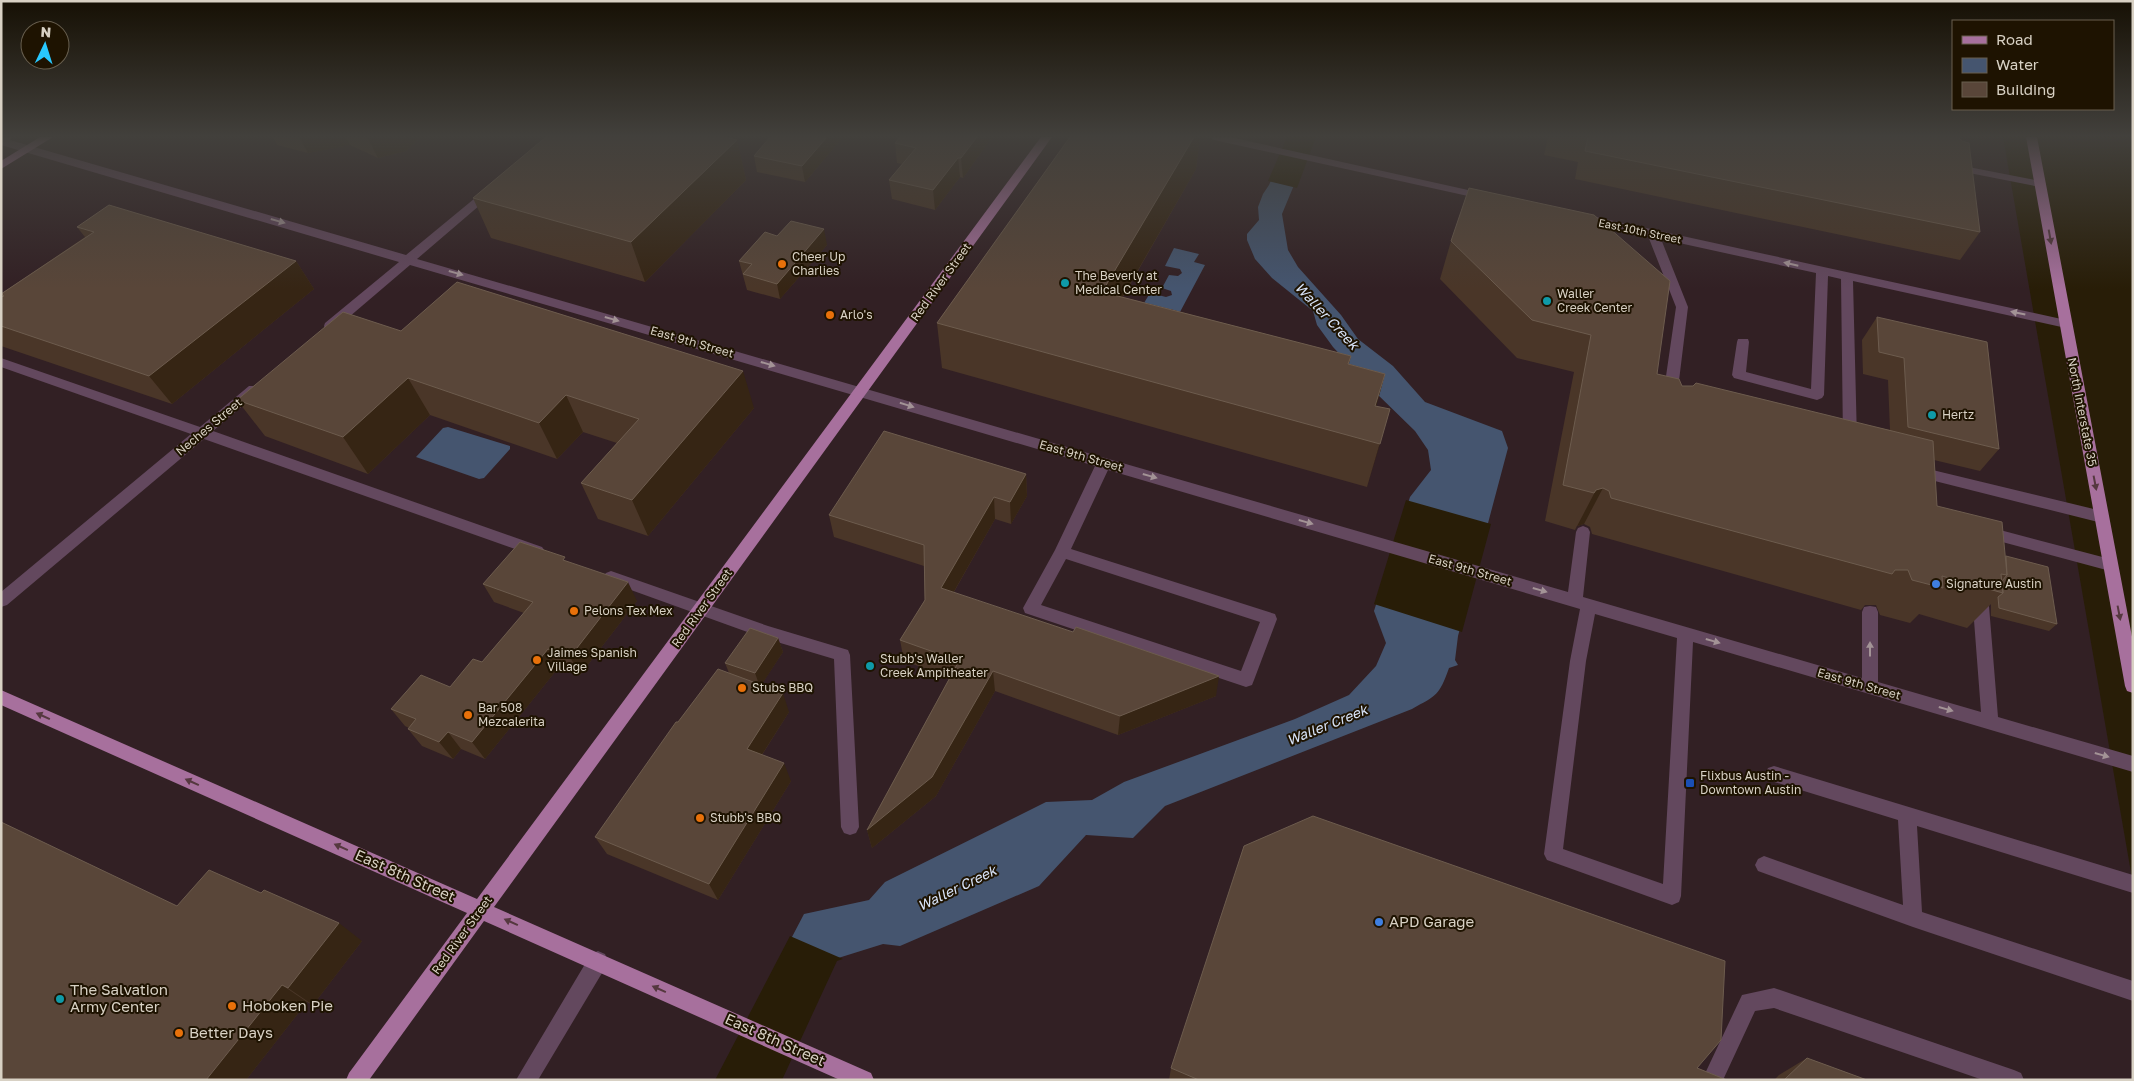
<svg xmlns="http://www.w3.org/2000/svg" width="2134" height="1081" font-family="'Golos Text',sans-serif">
  <style>
    .commercial { fill: #322024 }
    .water { fill: #45556f }
    .pier { fill: #281d07 }
    .lines { fill: none; stroke-linecap: round; stroke-linejoin: round }
    .minor { fill: #63485e; fill-rule: evenodd }
    .major { fill: #a7709d; fill-rule: evenodd }
    .wall { fill: #4a3628 }
    .shaded-wall { fill: #362514 }
    .building { fill: #594639; stroke: #6d5c4e }
    .oneway { fill: #a39396 }
    .oneway2 { fill: #55383f }
    .food-dot { fill: #e8710a; stroke: #1e1301; stroke-width: 2 }
    .culture-dot { fill: #0f9aa8; stroke: #1e1301; stroke-width: 2 }
    .shop-dot { fill: #3f7fe0; stroke: #1e1301; stroke-width: 2 }
    .transit-dot { fill: #1a4fb4; stroke: #1e1301; stroke-width: 2 }
    .labels { text-anchor: middle; stroke-width: 4; stroke-linejoin: round; paint-order: stroke }
    .far-street-label { font-size: 11px; fill: #d8d1c4; stroke: #1e1301 }
    .poi-label { font-size: 12px; fill: #d8d1c4; stroke: #1e1301; text-anchor: start }
    .street-label { font-size: 12px; fill: #d8d1c4; stroke: #1e1301 }
    .water-label { font-size: 14px; font-style: italic; fill: #d8e4f9; stroke: #1e1301 }
    .near-street-label { font-size: 15px; fill: #d8d1c4; stroke: #1e1301 }
    .near-poi-label { font-size: 15px; fill: #d8d1c4; stroke: #1e1301; text-anchor: start }
  </style>
  <rect width="100%" height="100%" fill="#281d07"/>
  <path class="commercial" d="M1 137H2003L2133 884V1080H1Z"/>
  <path class="water" d="M1290 137H1314L1282 214 1288 250 1298 267 1341 315 1358 339 1393 366 1425 402 1502 431 1508 448 1458 636 1455 660 1458 665 1449 668C1439 696 1437 695 1412 709L1165 806 1133 838 1086 835 1039 886 900 946 883 944 835 959 717 1080 804 914 869 900 885 882 1046 802 1092 800 1124 782 1295 719 1349 695 1376 666 1386 643 1374 611 1410 497 1431 470 1428 450 1415 431 1374 391 1333 347 1317 325 1313 311 1272 278 1255 259 1247 240V234L1259 220 1258 207 1263 194 1269 185Z
    M1174 248 1199 254 1194 262 1205 265 1180 312 1170 309 1164 320 1138 313 1150 293 1166 297 1172 295 1171 291 1162 288 1169 275 1178 276 1182 273 1180 269 1165 266Z
    M448 427 510 446V449L484 478 479 479 416 457 443 428Z"/>
  <path class="pier" d="M1287 137H1316L1297 188 1268 181Z
    M1406 500 1491 524 1462 632 1374 604Z
    M790 936 843 959 837 961 782 1080H715Z"/>
  <g class="lines">
    <path class="minor" d="M1 137H12L10 140 406 255 486 189H494L496 191 494 193 417 259 1568 592 1576 532 1578 528 1583 526 1588 528 1590 532 1583 597 1862 678V612L1864 607 1870 606 1876 607 1878 612V682L1981 712 1972 594 1975 590 1980 588 1985 590 1988 594 1998 717 2133 756V772L1693 642 1681 896 1679 902 1672 905 1547 860 1544 854 1570 661 1580 609 1108 470 1071 549 1275 614 1277 619 1254 680 1252 685 1246 687 1025 613 1023 608 1055 550 1095 466 410 265 335 329H325L324 326 325 323 399 262 1 145ZM1066 559 1260 622 1241 671 1041 605ZM1595 614 1677 638 1663 884 1563 849 1586 661Z
      M1209 137H1230L1486 194 1492 197 1486 200 1214 140Z
      M1953 164 2040 181 2046 184 2040 187 1949 169 1947 167Z
      M1582 214 2066 320 2072 324 2066 328 1853 281 1857 440 1855 444H1845L1843 440 1841 279 1828 276 1824 395 1822 398 1817 400 1734 378 1732 375 1737 342 1738 339H1748L1749 342 1746 372 1811 389 1816 273 1661 239 1688 307 1677 397 1675 400H1665L1663 397 1676 307 1648 236 1578 221 1576 218Z
      M1 358 200 427 249 386H259L261 389 259 392 213 431 542 547 545 551 542 555 537 557 532 555 204 439 7 605 1 607V592L191 434 1 367Z
      M1916 466 2102 511 2107 513 2109 517 2107 521 2102 523 1911 475 1909 471 1911 467Z
      M1985 526 2110 559 2115 561 2118 565 2115 569 2110 571 1980 536 1978 532 1980 528Z
      M611 571 768 626 848 650 850 655 859 827 856 833 850 835 844 833 841 827 834 659 767 639 606 581 603 577 606 573Z
      M1774 766 2133 875V893L1917 826 1922 912 2133 981V1001L1913 927 1758 871 1755 865 1758 859 1764 856 1903 905 1898 820 1768 780 1765 774 1768 768Z
      M598 951 605 954 608 961 605 968 538 1080H516L591 954Z
      M1774 988 2014 1070 2021 1073 2024 1080H1983L1774 1008 1755 1011 1723 1080H1702L1742 995Z"/>
    <path class="major" d="M40 137H53L1 169V161Z
      M1041 137H1052L494 907 871 1073 874 1080H840L484 921 369 1080H346L349 1073 467 913 1 705V690L477 899Z
      M2026 137H2037L2133 642V693L2127 691 2125 686Z"/>
  </g>
  <path class="wall" d="M273 137H420L406 151 378 158 350 145 308 153 277 145Z
    M843 137 805 182 757 172 754 156Z
    M992 137 963 178 960 177 935 210 892 199 889 180 902 164 897 163 895 143Z
    M1070 137H1200L1196 169 1123 297 1351 356 1349 364 1385 374 1376 406 1390 409 1367 487 942 368 937 323Z
    M1548 137H1965L1962 141 1980 232 1960 260 1575 179 1578 162 1544 155Z
    M737 140 746 180 645 282 491 238 473 198Z
    M77 227 296 261 314 289 172 404 1 346V297L2 296 1 294 85 237Z
    M777 236 827 245 780 299 747 290 739 261Z
    M1451 241 1657 374 1682 386 1890 430 1888 380 1863 374 1862 340 1877 317 1999 449 1980 471 1934 460 1937 506 2006 556 2057 624 2049 631 1991 616V604L1967 628 1919 614 1910 623 1880 615 1876 605H1865L1861 610 1592 534 1590 527 1584 524 1577 526 1575 530 1545 521 1574 372 1517 358 1440 279Z
    M401 331 754 408 648 536 598 519 581 483 617 443 583 432 557 459 430 415 368 474 265 436 237 400Z
    M1026 474 1027 496 1011 524 995 519 954 592 1216 696 1118 735 995 691 936 796 872 848 867 830 950 677 904 661 900 640 925 600 924 566 834 537 829 515Z
    M567 561 637 601 580 675 559 667 485 759 461 749 453 759 422 746 408 729 409 728 405 726 391 709 450 687 482 662 524 613 494 602 483 584Z
    M778 638 783 652 761 685 789 712 762 755 791 781 718 900 607 854 595 837 678 722 729 673 725 663Z
    M177 906 362 941 313 1005 307 1002 246 1080Z
    M1807 1058 1867 1080H1774L1779 1075Z
    M1171 1068H1697L1727 1080H1169Z"/>
  <path class="shaded-wall" d="M299 137H346L350 145 308 153Z
    M367 137H420L406 151 378 158Z
    M827 137H843L805 182 802 166Z
    M977 137H992L963 178 961 158Z
    M1194 137H1200L1196 169 1100 336 1102 292Z
    M1960 137H1965L1949 161 1959 138Z
    M737 140 746 180 645 282 631 242Z
    M958 158 960 177 935 210 933 190Z
    M824 229 827 245 780 299 777 284Z
    M296 261 314 289 172 404 149 376Z
    M743 371 754 408 648 536 632 500Z
    M1385 374 1373 418 1375 406Z
    M408 378 430 415 368 474 343 437Z
    M566 395 583 432 557 459 539 423Z
    M1390 409 1377 453 1367 487 1380 444Z
    M1026 474 1027 496 1011 524 1010 502Z
    M1603 488 1584 524 1577 526 1575 530 1596 490Z
    M994 497 995 519 944 609 941 588Z
    M628 582 637 601 580 675 570 657Z
    M778 638 783 652 760 687 755 673Z
    M548 649 559 667 485 759 472 742Z
    M993 671 995 691 936 796 872 848 867 830Z
    M1219 676 1216 696 1118 735 1120 716Z
    M783 693 789 712 754 767 747 749Z
    M448 732 461 749 453 759 439 742Z
    M784 763 791 781 718 900 709 884Z
    M339 923 362 941 313 1005 288 988Z
    M282 985 307 1002 246 1080H206Z"/>
  <path class="building" d="M546 137H725L737 140 631 242 473 198Z
    M770 137H827L802 166 754 156Z
    M900 137H977L961 158H958L933 190 889 180 916 148 895 143Z
    M1070 137H1194L1102 292 1351 356 1348 364 1385 374 1375 406 1390 409 1380 444 937 323Z
    M1588 137H1960L1959 138 1962 141 1969 143 1980 232 1585 151Z
    M1469 188 1594 215 1670 281 1657 374 1679 379 1682 386H1693L1696 383 1933 441 1937 506 2002 522 2007 575 2001 574 2003 593 1942 576 1943 588 1912 580 1908 570H1895L1892 574 1611 498 1609 491 1603 488 1596 490 1594 493 1563 485 1591 335 1532 320 1451 241Z
    M109 205 296 261 149 376 1 326V297L4 296 1 294 94 232 77 227Z
    M791 221 824 229 777 284 743 274 752 264 739 261 765 232 777 236Z
    M457 282 743 371 632 500 581 483 639 419 566 395 539 423 408 378 343 437 237 400 343 312 401 331Z
    M1877 317 1987 342 1999 449 1908 427 1904 358 1879 352Z
    M884 431 1026 474 1010 502 994 497 941 588 1073 632 1076 627 1219 676 1120 716 993 671 932 777 867 830 959 661 900 640 925 600 924 545 829 515Z
    M520 542 565 557 563 560 628 582 570 657 548 649 472 742 448 732 439 742 408 729 416 719 391 709 421 675 450 687 473 659 482 662 533 602 483 584Z
    M2006 556 2048 567 2057 624 1999 608 1998 597 2003 593 2002 581 2007 575Z
    M750 628 778 638 755 673 725 663Z
    M718 669 783 693 747 749 784 763 709 884 595 837 676 722H678Z
    M1313 816 1725 961 1721 1040 1697 1068 1727 1080H1199L1171 1068 1244 846Z
    M1 822 177 906 209 870 261 893 264 890 339 923 288 988 282 985 206 1080H1Z
    M1807 1058 1867 1080H1784Z"/>
  <defs><path id="oneway-solid" d="M-6-.8H1V-3.2L6.5 0L1 3.2V.8H-6Z" transform="scale(1.25)"/></defs>
  <g class="oneway">
    <use href="#oneway-solid" transform="translate(278 221) rotate(16)"/>
    <use href="#oneway-solid" transform="translate(1791 264) rotate(-167)"/>
    <use href="#oneway-solid" transform="translate(456 273) rotate(16)"/>
    <use href="#oneway-solid" transform="translate(2018 313) rotate(-168)"/>
    <use href="#oneway-solid" transform="translate(612 319) rotate(16)"/>
    <use href="#oneway-solid" transform="translate(768 364) rotate(16)"/>
    <use href="#oneway-solid" transform="translate(907 405) rotate(17)"/>
    <use href="#oneway-solid" transform="translate(1150 476) rotate(16)"/>
    <use href="#oneway-solid" transform="translate(1306 522) rotate(16)"/>
    <use href="#oneway-solid" transform="translate(1540 590) rotate(16)"/>
    <use href="#oneway-solid" transform="translate(1713 641) rotate(16)"/>
    <use href="#oneway-solid" transform="translate(1870 649) rotate(-90)"/>
    <use href="#oneway-solid" transform="translate(1946 709) rotate(16)"/>
    <use href="#oneway-solid" transform="translate(2102 755) rotate(16)"/>
  </g>
  <g class="oneway2">
    <use href="#oneway-solid" transform="translate(2050 237) rotate(80)"/>
    <use href="#oneway-solid" transform="translate(2095 483) rotate(79)"/>
    <use href="#oneway-solid" transform="translate(2119 613) rotate(79)"/>
    <use href="#oneway-solid" transform="translate(43 716) rotate(-156)"/>
    <use href="#oneway-solid" transform="translate(192 782) rotate(-156)"/>
    <use href="#oneway-solid" transform="translate(341 847) rotate(-156)"/>
    <use href="#oneway-solid" transform="translate(511 922) rotate(-156)"/>
    <use href="#oneway-solid" transform="translate(659 989) rotate(-156)"/>
  </g>
  <linearGradient id="sky" x2="0" y2="1"><stop stop-color="#161004"/><stop offset="0.47" stop-color="#42403c"/><stop offset="1" stop-color="#42403c" stop-opacity="0"/></linearGradient>
  <rect width="2134" height="289" fill="url(#sky)"/>
  <g class="food-dot">
    <circle cx="782" cy="264" r="5"/>
    <circle cx="830" cy="315" r="5"/>
    <circle cx="574" cy="611" r="5"/>
    <circle cx="537" cy="660" r="5"/>
    <circle cx="742" cy="688" r="5"/>
    <circle cx="468" cy="715" r="5"/>
    <circle cx="700" cy="818" r="5"/>
    <circle cx="232" cy="1006" r="5"/>
    <circle cx="179" cy="1033" r="5"/>
  </g>
  <g class="culture-dot">
    <circle cx="1065" cy="283" r="5"/>
    <circle cx="1547" cy="301" r="5"/>
    <circle cx="1932" cy="415" r="5"/>
    <circle cx="870" cy="666" r="5"/>
    <circle cx="60" cy="999" r="5"/>
  </g>
  <g class="shop-dot">
    <circle cx="1936" cy="584" r="5"/>
    <circle cx="1379" cy="922" r="5"/>
  </g>
  <rect class="transit-dot" x="1685" y="778" width="10" height="10" rx="2.5"/>
  <g class="labels">
    <g class="far-street-label">
      <text transform="translate(1640 231) rotate(12)" y="4">East 10th Street</text>
    </g>
    <g class="poi-label">
      <text x="792" y="261">Cheer Up<tspan x="792" dy="14">Charlies</tspan></text>
      <text x="1075" y="280">The Beverly at<tspan x="1075" dy="14">Medical Center</tspan></text>
      <text x="1557" y="298">Waller<tspan x="1557" dy="14">Creek Center</tspan></text>
      <text x="840" y="319">Arlo's</text>
      <text x="1942" y="419">Hertz</text>
      <text x="1946" y="588">Signature Austin</text>
      <text x="584" y="615">Pelons Tex Mex</text>
      <text x="547" y="657">Jaimes Spanish<tspan x="547" dy="14">Village</tspan></text>
      <text x="880" y="663">Stubb's Waller<tspan x="880" dy="14">Creek Ampitheater</tspan></text>
      <text x="752" y="692">Stubs BBQ</text>
      <text x="478" y="712">Bar 508<tspan x="478" dy="14">Mezcalerita</tspan></text>
      <text x="1700" y="780">Flixbus Austin -<tspan x="1700" dy="14">Downtown Austin</tspan></text>
      <text x="710" y="822">Stubb's BBQ</text>
    </g>
    <g class="street-label">
      <text transform="translate(941 282) rotate(-54)" y="4">Red River Street</text>
      <text transform="translate(692 342) rotate(16)" y="4">East 9th Street</text>
      <text transform="translate(2082 412) rotate(79)" y="4">North Interstate 35</text>
      <text transform="translate(209 427) rotate(-40)" y="4">Neches Street</text>
      <text transform="translate(1081 456) rotate(16)" y="4">East 9th Street</text>
      <text transform="translate(1470 570) rotate(16)" y="4">East 9th Street</text>
      <text transform="translate(702 608) rotate(-54)" y="4">Red River Street</text>
      <text transform="translate(1859 684) rotate(16)" y="4">East 9th Street</text>
      <text transform="translate(462 935) rotate(-54)" y="4">Red River Street</text>
    </g>
    <g class="water-label">
      <text transform="translate(1327 316) rotate(47)" y="5">Waller Creek</text>
      <text transform="translate(1327 725) rotate(-22)" y="5">Waller Creek</text>
      <text transform="translate(957 888) rotate(-26)" y="5">Waller Creek</text>
    </g>
    <g class="near-street-label">
      <text transform="translate(405 876) rotate(24)" y="5">East 8th Street</text>
      <text transform="translate(775 1040) rotate(24)" y="5">East 8th Street</text>
    </g>
    <g class="near-poi-label">
      <text x="1389" y="927">APD Garage</text>
      <text x="70" y="995">The Salvation<tspan x="70" dy="17">Army Center</tspan></text>
      <text x="242" y="1011">Hoboken Pie</text>
      <text x="189" y="1038">Better Days</text>
    </g>
  </g>
  <rect width="2134" height="1081" fill="none" stroke="#d8d1c4" stroke-width="5"/>
  <rect x="1952" y="20" width="162" height="90" fill="#1e1301" stroke="#685f4f"/>
  <rect x="1962" y="36" width="25" height="8" fill="#a7709d" stroke="#685f4f"/>
  <text x="1996" y="45" font-size="15" fill="#d8d1c4">Road</text>
  <rect x="1962" y="58" width="25" height="15" fill="#45556f" stroke="#685f4f"/>
  <text x="1996" y="70" font-size="15" fill="#d8d1c4">Water</text>
  <rect x="1962" y="82" width="25" height="15" fill="#594639" stroke="#685f4f"/>
  <text x="1996" y="95" font-size="15" fill="#d8d1c4">Building</text>
  <g transform="translate(45 45) rotate(4)"><circle r="24" fill="#1e1301" stroke="#685f4f"/>
  <path d="M0-4L9 19L0 12L-9 19Z" fill="#28c8ff"/>
  <text y="-8" font-size="14" font-weight="bold" text-anchor="middle" fill="#d8d1c4">N</text>
  </g>
</svg>
